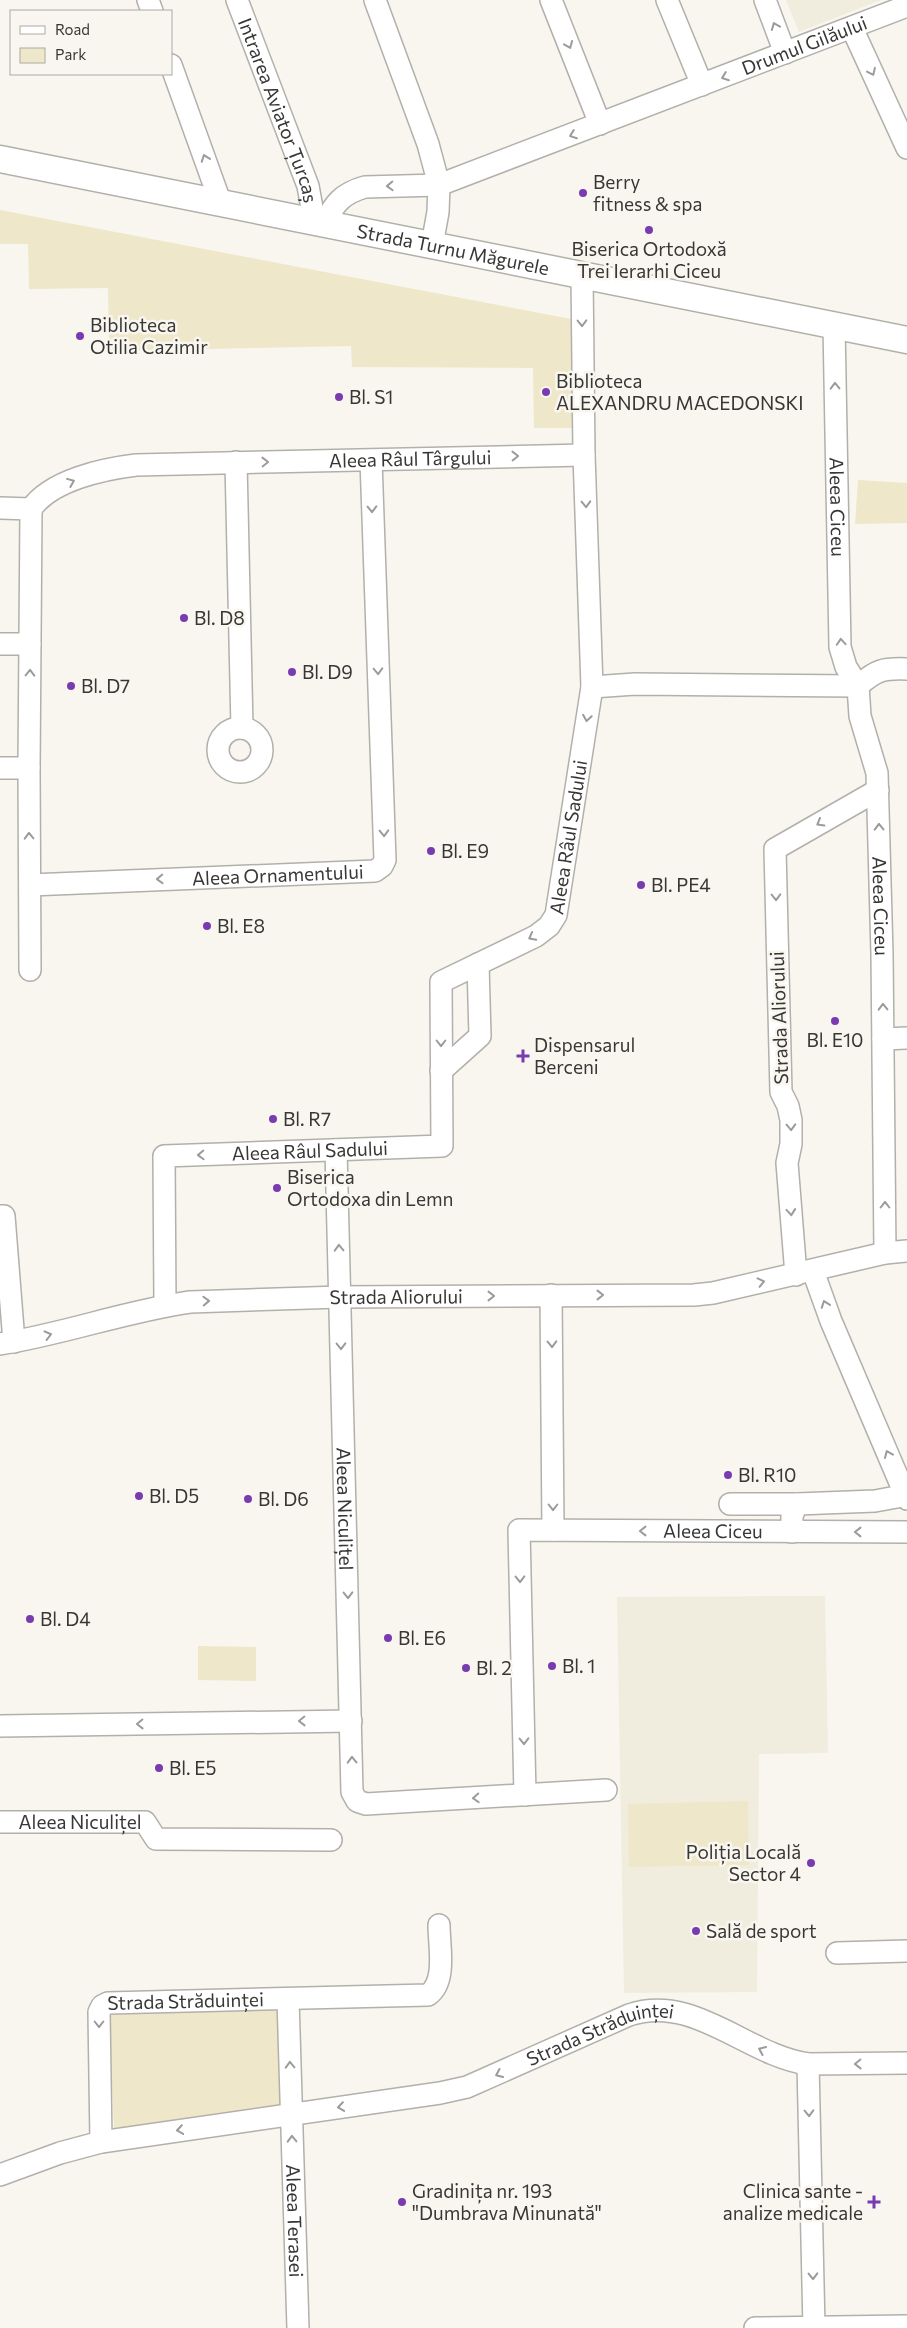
<svg xmlns="http://www.w3.org/2000/svg" width="907" height="2328" font-family="Commissioner,sans-serif">
  <style>
    .built { fill: #f0ecde }
    .green { fill: #efe7c9 }
    .lines { fill: none; stroke-linecap: round; stroke-linejoin: round }
    .minor-casing { stroke: #b2b0aa; stroke-width: 24 }
    .major-casing { stroke: #b2b0aa; stroke-width: 29 }
    .minor { stroke: #fff; stroke-width: 21 }
    .major { stroke: #fff; stroke-width: 26 }
    .oneway { stroke: #9c9b9a }
    .poi-dot { fill: #783bb0; stroke: #f8f6ef; stroke-width: 2 }
    .labels { text-anchor: middle; stroke-width: 5; stroke-linejoin: round; paint-order: stroke }
    .street-label { font-size: 19px; fill: #383735; stroke: #f8f6ef }
    .poi-label { font-size: 19px; fill: #383735; stroke: #f8f6ef; text-anchor: start }
  </style>
  <rect width="100%" height="100%" fill="#f8f6ef"/>
  <path class="built" d="M786 0H881L799 32Z
    M825 1596 828 1753 759 1754 757 1992 624 1993 617 1597Z"/>
  <path class="green" d="M0 210 571 319 573 428H534L533 368 352 367 351 346 109 351 108 288 29 289 28 244H0Z
    M858 480 907 483V523L855 524Z
    M198 1646 256 1647V1681L198 1680Z
    M748 1801 749 1865 629 1867 628 1804Z
    M283 2006 286 2104 114 2129 109 2013Z"/>
  <g class="lines">
    <defs>
      <g id="minor">
        <path d="M148 0 152 11"/>
        <path id="s1" d="M237 0 308 186 312 208 310 221"/>
        <path d="M375 0 428 144 439 185 438 212 432 245"/>
        <path d="M551 0 600 124"/>
        <path d="M667 0 702 85"/>
        <path d="M765 0 785 53"/>
        <path d="M852 28 907 148"/>
        <path d="M171 65 221 204"/>
        <path id="s2" d="M325 224C333 204 343 193 365 187L439 185 907 6"/>
        <path id="s3" d="M834 325 840 647 846 667 858 686 860 716 877 773 882 954 885 1253"/>
        <path d="M236 462 242 728"/>
        <path d="M0 508 31 509"/>
        <path id="s4" d="M31 509C51 480 103 469 136 465L584 455"/>
        <path d="M0 644H30"/>
        <path d="M858 686C876 670 883 668 907 669"/>
        <path d="M592 687 635 684 858 686"/>
        <circle cx="240" cy="750" r="22"/>
        <path d="M0 768H29"/>
        <path id="s5" d="M30 885 375 871 382 866 385 860 371 460"/>
        <path d="M30 970 29 768 31 509"/>
        <path d="M883 1039 907 1038"/>
        <path d="M441 1071 480 1036 478 964"/>
        <path id="s6" d="M336 1150 352 1792 357 1801 366 1804 606 1790"/>
        <path d="M0 1216H4L14 1342"/>
        <path d="M813 1271 831 1321 907 1499"/>
        <path d="M796 1275 787 1163 791 1144V1120L788 1106 781 1092 775 849 878 790"/>
        <path d="M551 1295 553 1530"/>
        <path id="s7" d="M165 1305 164 1156 442 1146 441 982 536 936 549 926 556 915 592 687 584 455 582 275"/>
        <path id="s8" d="M0 1344C64 1334 126 1311 190 1302L340 1297 694 1295 713 1293 885 1253 907 1251"/>
        <path d="M730 1504H797"/>
        <path d="M792 1532V1516L797 1504 875 1501 907 1495"/>
        <path d="M0 1726 351 1721"/>
        <path id="s9" d="M525 1795 519 1530 907 1532"/>
        <path id="s10" d="M0 1822H145L156 1839 331 1840"/>
        <path d="M837 1953 907 1951"/>
        <path id="s11" d="M288 1999 298 2328"/>
        <path d="M808 2064 814 2328"/>
        <path id="s12" d="M101 2142 99 2012 102 2006 108 2003 428 1995C447 1982 439 1946 439 1925"/>
        <path id="s13" d="M0 2175 60 2153 101 2142 440 2093 467 2087 629 2015C694 1993 746 2055 808 2064L907 2063"/>
        <path d="M755 2328 907 2326"/>
      </g>
      <g id="major">
        <path id="s14" d="M0 159 907 340"/>
      </g>
    </defs>
    <use href="#minor" class="minor-casing"/>
    <use href="#major" class="major-casing"/>
    <use href="#minor" class="minor"/>
    <use href="#major" class="major"/>
  </g>
  <defs><path id="oneway-chevron" d="M-2-3.5L2.5 0L-2 3.5" fill="none" stroke-width="1.6" stroke-linecap="round" stroke-linejoin="round" transform="scale(1.25)"/></defs>
  <g class="oneway">
    <use href="#oneway-chevron" transform="translate(775 26) rotate(-112)"/>
    <use href="#oneway-chevron" transform="translate(569 45) rotate(68)"/>
    <use href="#oneway-chevron" transform="translate(872 72) rotate(65)"/>
    <use href="#oneway-chevron" transform="translate(725 77) rotate(159)"/>
    <use href="#oneway-chevron" transform="translate(573 135) rotate(159)"/>
    <use href="#oneway-chevron" transform="translate(205 158) rotate(-110)"/>
    <use href="#oneway-chevron" transform="translate(390 186) rotate(178)"/>
    <use href="#oneway-chevron" transform="translate(582 323) rotate(89)"/>
    <use href="#oneway-chevron" transform="translate(835 386) rotate(-91)"/>
    <use href="#oneway-chevron" transform="translate(515 456) rotate(-1)"/>
    <use href="#oneway-chevron" transform="translate(265 462) rotate(-1)"/>
    <use href="#oneway-chevron" transform="translate(71 482) rotate(-22)"/>
    <use href="#oneway-chevron" transform="translate(586 504) rotate(88)"/>
    <use href="#oneway-chevron" transform="translate(372 509) rotate(88)"/>
    <use href="#oneway-chevron" transform="translate(841 642) rotate(-94)"/>
    <use href="#oneway-chevron" transform="translate(378 671) rotate(88)"/>
    <use href="#oneway-chevron" transform="translate(30 673) rotate(-89)"/>
    <use href="#oneway-chevron" transform="translate(587 718) rotate(99)"/>
    <use href="#oneway-chevron" transform="translate(820 823) rotate(150)"/>
    <use href="#oneway-chevron" transform="translate(879 827) rotate(-91)"/>
    <use href="#oneway-chevron" transform="translate(384 833) rotate(88)"/>
    <use href="#oneway-chevron" transform="translate(29 836) rotate(-91)"/>
    <use href="#oneway-chevron" transform="translate(160 879) rotate(178)"/>
    <use href="#oneway-chevron" transform="translate(776 897) rotate(89)"/>
    <use href="#oneway-chevron" transform="translate(532 937) rotate(152)"/>
    <use href="#oneway-chevron" transform="translate(883 1007) rotate(-91)"/>
    <use href="#oneway-chevron" transform="translate(441 1043) rotate(90)"/>
    <use href="#oneway-chevron" transform="translate(791 1127) rotate(88)"/>
    <use href="#oneway-chevron" transform="translate(201 1155) rotate(178)"/>
    <use href="#oneway-chevron" transform="translate(885 1205) rotate(-90)"/>
    <use href="#oneway-chevron" transform="translate(791 1212) rotate(85)"/>
    <use href="#oneway-chevron" transform="translate(339 1248) rotate(-92)"/>
    <use href="#oneway-chevron" transform="translate(761 1282) rotate(-13)"/>
    <use href="#oneway-chevron" transform="translate(600 1295)"/>
    <use href="#oneway-chevron" transform="translate(491 1296)"/>
    <use href="#oneway-chevron" transform="translate(206 1301) rotate(-2)"/>
    <use href="#oneway-chevron" transform="translate(825 1304) rotate(-110)"/>
    <use href="#oneway-chevron" transform="translate(48 1335) rotate(-14)"/>
    <use href="#oneway-chevron" transform="translate(552 1344) rotate(89)"/>
    <use href="#oneway-chevron" transform="translate(341 1346) rotate(89)"/>
    <use href="#oneway-chevron" transform="translate(888 1454) rotate(-113)"/>
    <use href="#oneway-chevron" transform="translate(553 1507) rotate(90)"/>
    <use href="#oneway-chevron" transform="translate(643 1531) rotate(-180)"/>
    <use href="#oneway-chevron" transform="translate(858 1532) rotate(-180)"/>
    <use href="#oneway-chevron" transform="translate(520 1579) rotate(89)"/>
    <use href="#oneway-chevron" transform="translate(348 1595) rotate(89)"/>
    <use href="#oneway-chevron" transform="translate(302 1721) rotate(179)"/>
    <use href="#oneway-chevron" transform="translate(140 1724) rotate(179)"/>
    <use href="#oneway-chevron" transform="translate(524 1741) rotate(89)"/>
    <use href="#oneway-chevron" transform="translate(352 1760) rotate(-91)"/>
    <use href="#oneway-chevron" transform="translate(476 1798) rotate(177)"/>
    <use href="#oneway-chevron" transform="translate(99 2024) rotate(90)"/>
    <use href="#oneway-chevron" transform="translate(762 2050) rotate(-156)"/>
    <use href="#oneway-chevron" transform="translate(858 2064) rotate(179)"/>
    <use href="#oneway-chevron" transform="translate(290 2065) rotate(-92)"/>
    <use href="#oneway-chevron" transform="translate(499 2074) rotate(156)"/>
    <use href="#oneway-chevron" transform="translate(341 2107) rotate(172)"/>
    <use href="#oneway-chevron" transform="translate(809 2113) rotate(89)"/>
    <use href="#oneway-chevron" transform="translate(180 2130) rotate(171)"/>
    <use href="#oneway-chevron" transform="translate(292 2139) rotate(-92)"/>
    <use href="#oneway-chevron" transform="translate(813 2276) rotate(89)"/>
  </g>
  <g class="poi-dot">
    <circle cx="583" cy="193" r="5"/>
    <circle cx="649" cy="230" r="5"/>
    <circle cx="80" cy="336" r="5"/>
    <circle cx="546" cy="392" r="5"/>
    <circle cx="339" cy="397" r="5"/>
    <circle cx="184" cy="618" r="5"/>
    <circle cx="292" cy="672" r="5"/>
    <circle cx="71" cy="686" r="5"/>
    <circle cx="431" cy="851" r="5"/>
    <circle cx="641" cy="885" r="5"/>
    <circle cx="207" cy="926" r="5"/>
    <circle cx="835" cy="1021" r="5"/>
    <path d="M520.5 1048.5h5v5h5v5h-5v5h-5v-5h-5v-5h5z"/>
    <circle cx="273" cy="1119" r="5"/>
    <circle cx="277" cy="1188" r="5"/>
    <circle cx="728" cy="1475" r="5"/>
    <circle cx="139" cy="1496" r="5"/>
    <circle cx="248" cy="1499" r="5"/>
    <circle cx="30" cy="1619" r="5"/>
    <circle cx="388" cy="1638" r="5"/>
    <circle cx="552" cy="1666" r="5"/>
    <circle cx="466" cy="1668" r="5"/>
    <circle cx="159" cy="1768" r="5"/>
    <circle cx="811" cy="1863" r="5"/>
    <circle cx="696" cy="1931" r="5"/>
    <circle cx="402" cy="2202" r="5"/>
    <path d="M871.5 2194.5h5v5h5v5h-5v5h-5v-5h-5v-5h5z"/>
  </g>
  <g class="labels">
    <g class="street-label">
      <text dy="7" stroke="none"><textPath href="#s2" startOffset="522">Drumul Gilăului</textPath></text>
      <text dy="7" stroke="none"><textPath href="#s1" startOffset="118">Intrarea Aviator Țurcaș</textPath></text>
      <text dy="7" stroke="none"><textPath href="#s14" startOffset="462">Strada Turnu Măgurele</textPath></text>
      <text dy="7" stroke="none"><textPath href="#s4" startOffset="391">Aleea Râul Târgului</textPath></text>
      <text dy="7" stroke="none"><textPath href="#s3" startOffset="182">Aleea Ciceu</textPath></text>
      <text dy="7" stroke="none"><textPath href="#s7" startOffset="805">Aleea Râul Sadului</textPath></text>
      <text dy="7" stroke="none"><textPath href="#s5" startOffset="248">Aleea Ornamentului</textPath></text>
      <text dy="7" stroke="none"><textPath href="#s3" startOffset="588">Aleea Ciceu</textPath></text>
      <text transform="translate(779 1018) rotate(-92)" y="7">Strada Aliorului</text>
      <text dy="7" stroke="none"><textPath href="#s7" startOffset="295">Aleea Râul Sadului</textPath></text>
      <text dy="7" stroke="none"><textPath href="#s8" startOffset="401">Strada Aliorului</textPath></text>
      <text dy="7" stroke="none"><textPath href="#s6" startOffset="359">Aleea Niculițel</textPath></text>
      <text dy="7" stroke="none"><textPath href="#s9" startOffset="459">Aleea Ciceu</textPath></text>
      <text dy="7" stroke="none"><textPath href="#s10" startOffset="80">Aleea Niculițel</textPath></text>
      <text dy="7" stroke="none"><textPath href="#s12" startOffset="221">Strada Străduinței</textPath></text>
      <text dy="7" stroke="none"><textPath href="#s13" startOffset="621">Strada Străduinței</textPath></text>
      <text dy="7" stroke="none"><textPath href="#s11" startOffset="222">Aleea Terasei</textPath></text>
    </g>
    <g class="poi-label">
      <text x="593" y="189">Berry<tspan x="593" dy="22">fitness &amp; spa</tspan></text>
      <text x="649" y="256" text-anchor="middle">Biserica Ortodoxă<tspan x="649" dy="22">Trei Ierarhi Ciceu</tspan></text>
      <text x="90" y="332">Biblioteca<tspan x="90" dy="22">Otilia Cazimir</tspan></text>
      <text x="556" y="388">Biblioteca<tspan x="556" dy="22">ALEXANDRU MACEDONSKI</tspan></text>
      <text x="349" y="404">Bl. S1</text>
      <text x="194" y="625">Bl. D8</text>
      <text x="302" y="679">Bl. D9</text>
      <text x="81" y="693">Bl. D7</text>
      <text x="441" y="858">Bl. E9</text>
      <text x="651" y="892">Bl. PE4</text>
      <text x="217" y="933">Bl. E8</text>
      <text x="835" y="1047" text-anchor="middle">Bl. E10</text>
      <text x="534" y="1052">Dispensarul<tspan x="534" dy="22">Berceni</tspan></text>
      <text x="283" y="1126">Bl. R7</text>
      <text x="287" y="1184">Biserica<tspan x="287" dy="22">Ortodoxa din Lemn</tspan></text>
      <text x="738" y="1482">Bl. R10</text>
      <text x="149" y="1503">Bl. D5</text>
      <text x="258" y="1506">Bl. D6</text>
      <text x="40" y="1626">Bl. D4</text>
      <text x="398" y="1645">Bl. E6</text>
      <text x="562" y="1673">Bl. 1</text>
      <text x="476" y="1675">Bl. 2</text>
      <text x="169" y="1775">Bl. E5</text>
      <text x="801" y="1859" text-anchor="end">Poliția Locală<tspan x="801" dy="22">Sector 4</tspan></text>
      <text x="706" y="1938">Sală de sport</text>
      <text x="412" y="2198">Gradinița nr. 193<tspan x="412" dy="22">"Dumbrava Minunată"</tspan></text>
      <text x="863" y="2198" text-anchor="end">Clinica sante -<tspan x="863" dy="22">analize medicale</tspan></text>
    </g>
  </g>
  <rect x="10" y="10" width="162" height="65" fill="#f8f6ef" stroke="#abaaa5"/>
  <rect x="20" y="26" width="25" height="8" fill="#ffffff" stroke="#abaaa5"/>
  <text x="55" y="35" font-size="15" fill="#383735">Road</text>
  <rect x="20" y="48" width="25" height="15" fill="#efe7c9" stroke="#abaaa5"/>
  <text x="55" y="60" font-size="15" fill="#383735">Park</text>
</svg>
